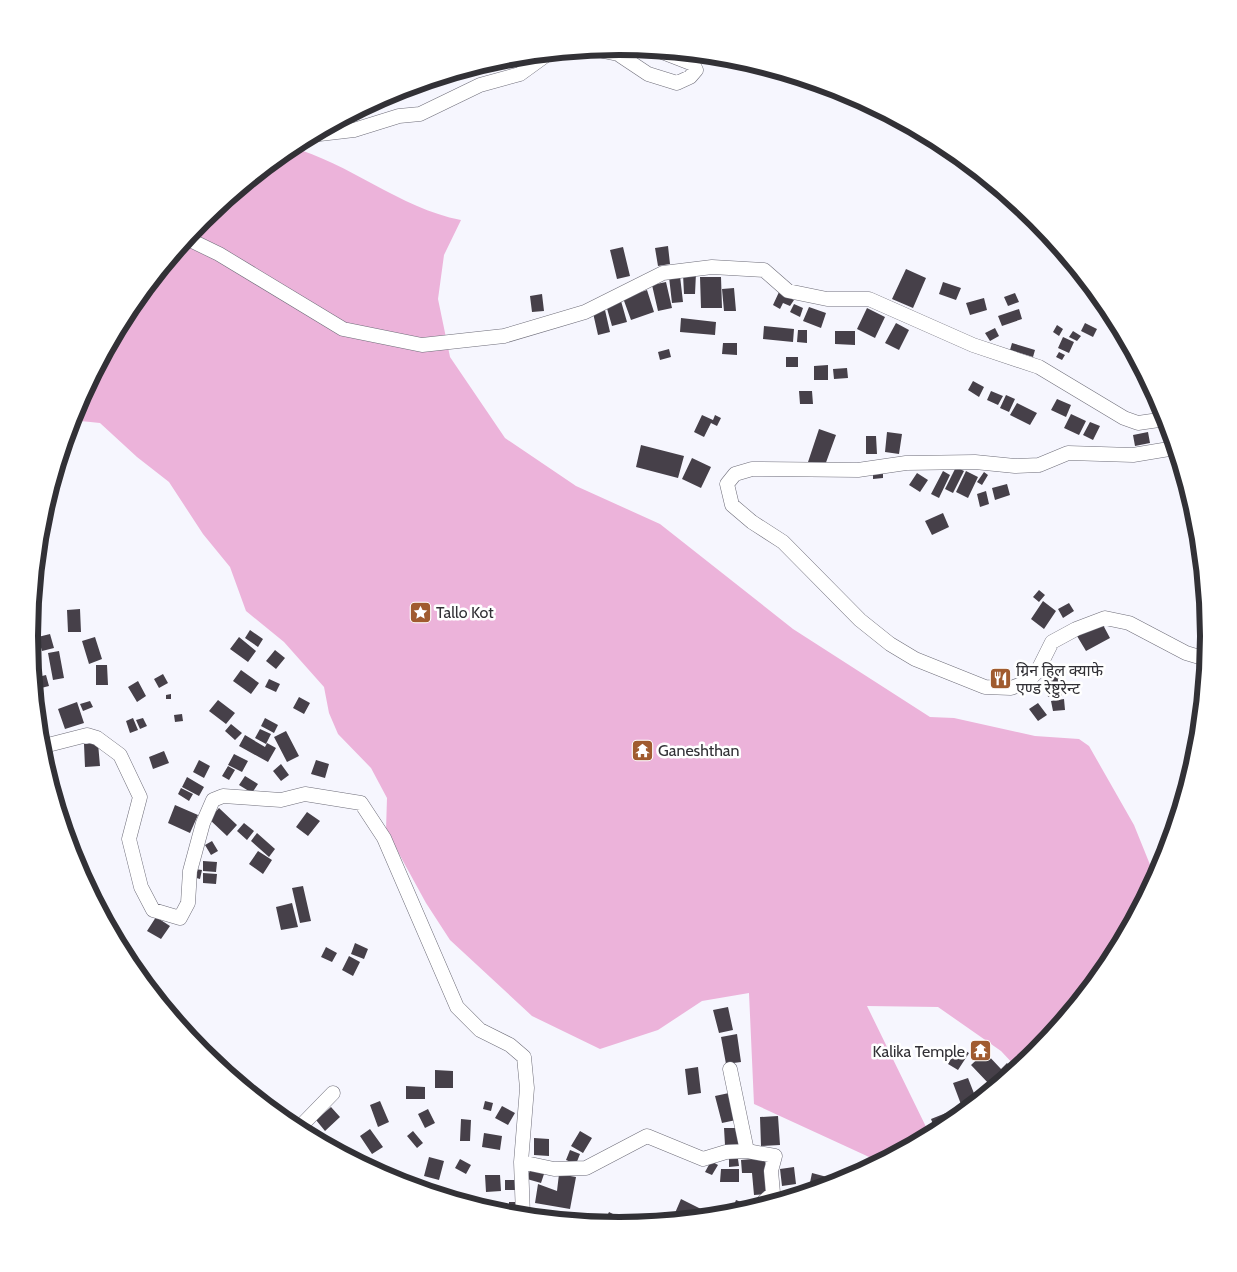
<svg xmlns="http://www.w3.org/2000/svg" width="1237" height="1272" font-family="Cabin,'Noto Sans Devanagari',sans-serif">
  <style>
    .forest { fill: #ecb3da }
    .building { fill: #464049 }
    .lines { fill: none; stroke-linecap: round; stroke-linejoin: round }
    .minor-casing { stroke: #6e6d79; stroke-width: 15 }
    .minor { stroke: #fff; stroke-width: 14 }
    .labels { text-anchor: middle; stroke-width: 5; stroke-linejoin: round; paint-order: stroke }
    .poi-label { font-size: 16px; fill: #323136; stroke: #fff; text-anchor: start }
    .rim { fill: none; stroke: #323136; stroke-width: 6 }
  </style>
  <rect width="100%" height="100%" fill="#f6f6fe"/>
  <path class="forest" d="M290 147C350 163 399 208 461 220L444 255 438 299 450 357 505 438 576 486 660 524 793 629 930 717 954 718 1035 736 1079 739 1089 746 1134 825 1155 877 1109 964 1035 1053 1017 1068 1001 1051 938 1007 867 1006 930 1135 880 1162 754 1104 749 993 702 1001 658 1030 600 1049 532 1016 450 940 426 903 386 830 387 798 371 768 338 734 329 713 324 687 284 642 246 611 230 567 203 534 169 482 137 457 100 423 71 420 74 410 128 308 202 219Z"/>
  <path class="building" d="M668 246 670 264 658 266 655 248Z
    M623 247 630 276 617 279 610 250Z
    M906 269 926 278 913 308 892 299Z
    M696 273 695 294H684L683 274Z
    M680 276 683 302 672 303 669 277Z
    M700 277H721L722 308H701Z
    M666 282 672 308 658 311 652 285Z
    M943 282 961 288 956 300 939 294Z
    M734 288 736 311H724L722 289Z
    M647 290 654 312 631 320 623 298Z
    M779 292 794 300 790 306 783 303 780 309 773 305Z
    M1015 293 1019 302 1008 306 1004 297Z
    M542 294 544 311 532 312 530 296Z
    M984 298 987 310 970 315 966 303Z
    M621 301 627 322 612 326 606 305Z
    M794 304 803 308 800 317 790 312Z
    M809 307 826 313 821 328 803 321Z
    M867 308 885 317 875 338 857 329Z
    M1019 309 1022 319 1002 326 998 316Z
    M605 310 610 332 598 335 593 313Z
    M681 318 716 322 715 335 680 332Z
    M896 323 909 330 899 350 885 343Z
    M1085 323 1097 329 1093 337 1081 331Z
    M1057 325 1063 329 1059 336 1053 332Z
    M764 326 794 329 793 342 763 339Z
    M995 328 999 336 990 341 985 333Z
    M798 330H807V343L797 342Z
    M835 331H855V345L835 344Z
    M1073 331 1081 336 1077 341 1069 337Z
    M1063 337 1074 342 1069 353 1058 348Z
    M723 343H737V355L722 354Z
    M1012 343 1035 350 1033 357 1010 350Z
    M669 349 671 357 660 360 658 352Z
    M1059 352 1065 355 1062 360 1056 357Z
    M786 357H798V367H786Z
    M828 365V380H814V366Z
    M847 368 848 378 834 379 833 369Z
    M973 381 984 387 979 397 968 390Z
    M799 391H812L813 404H800Z
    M991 391 1003 396 998 405 987 400Z
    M1006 395 1015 399 1009 412 1000 408Z
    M1057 399 1071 405 1066 417 1051 410Z
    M1017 403 1037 413 1030 425 1010 415Z
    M1071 414 1086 421 1079 435 1064 428Z
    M702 415 713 420 715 415 721 418 717 426 711 423 704 437 694 432Z
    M1090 422 1100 426 1093 440 1083 435Z
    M819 429 836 435 824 468 808 462Z
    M887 432 902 434 899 454 885 452Z
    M1148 432 1150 443 1135 446 1133 435Z
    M866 436H876L877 454H866Z
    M641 445 684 456 678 478 636 467Z
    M692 458 711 467 701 488 682 479Z
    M956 467 964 471 953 493 945 489Z
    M883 471V478L873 479V472Z
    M943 471 950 475 939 498 931 494Z
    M966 471 978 477 968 498 956 492Z
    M984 472 988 475 982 485 977 482Z
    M917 473 928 480 920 492 909 485Z
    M1007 484 1010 495 995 500 992 488Z
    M986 491 989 504 980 507 977 494Z
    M943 513 949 527 932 535 925 521Z
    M1039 590 1045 595 1039 602 1033 597Z
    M1043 601 1056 611 1044 629 1031 619Z
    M1069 603 1074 611 1063 618 1058 609Z
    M32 604 38 613 30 618 32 605Z
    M80 609 81 632H68L67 610Z
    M1102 623 1110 638 1086 651 1077 636Z
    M250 630 263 639 258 647 245 638Z
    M50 634 54 648 42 651 38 637Z
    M95 637 102 659 89 664 82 641Z
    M239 637 256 651 248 662 230 649Z
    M275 650 285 658 276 669 266 661Z
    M59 651 64 678 53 680 48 653Z
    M36 654 42 671 33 675 31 656Z
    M96 665H107L108 685H96Z
    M241 670 259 683 251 694 233 681Z
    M1061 672 1062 683 1047 685 1046 673Z
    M163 674 168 683 159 688 154 679Z
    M46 675 49 686 37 689 34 678Z
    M269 679 280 684 276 692 265 687Z
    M138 681 146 696 137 702 128 687Z
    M1061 687 1062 696 1048 697 1047 688Z
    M171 694V699H166V695Z
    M299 697 310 703 304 714 293 708Z
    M1064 699 1065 710 1053 711 1051 701Z
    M218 700 235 713 226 724 209 711Z
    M90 701 93 707 83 711 80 704Z
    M77 702 84 723 65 729 58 709Z
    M1038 703 1047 715 1038 721 1029 709Z
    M182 714 183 721 175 722 174 715Z
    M133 718 138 730 130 733 126 721Z
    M143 718 147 726 140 729 136 720Z
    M265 718 278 725 274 733 261 726Z
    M231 724 242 733 235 740 225 731Z
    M260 729 271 734 266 744 255 738Z
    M286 731 299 756 287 762 274 737Z
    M245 735 265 747 267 743 276 748 268 762 239 746Z
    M98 743 100 766 85 767 84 744Z
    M164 751 169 763 153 769 149 757Z
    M234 754 248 761 242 772 228 765Z
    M199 760 210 766 204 778 193 772Z
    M316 760 329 764 325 778 311 774Z
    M281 764 289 775 281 781 273 771Z
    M228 766 235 770 229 780 222 776Z
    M245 776 258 784 252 793 239 785Z
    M187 777 204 787 199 796 182 787Z
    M181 788 193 794 189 801 178 794Z
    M175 805 198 815 190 833 168 823Z
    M219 808 237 825 227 836 209 819Z
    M307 812 320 821 308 836 296 827Z
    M244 823 254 831 247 840 237 831Z
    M257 833 275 849 269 857 251 841Z
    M212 841 218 851 211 855 205 845Z
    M258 851 272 860 263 874 249 864Z
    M203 861 217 862 216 872 203 871Z
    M195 869 202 870 200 879 193 877Z
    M203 873 217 874 216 884 203 883Z
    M303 886 311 921 300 923 292 888Z
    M292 903 298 927 281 930 276 907Z
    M156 917 170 926 161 939 147 931Z
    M355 943 368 949 364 959 351 954Z
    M326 947 337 953 332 962 321 957Z
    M349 956 360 962 353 976 342 970Z
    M728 1007 733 1030 719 1033 713 1010Z
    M737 1034 741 1062 726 1064 721 1037Z
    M958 1047 969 1053 958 1070 948 1064Z
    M985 1052 1001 1069 1007 1063 1014 1071 1005 1078 1001 1074 990 1085 971 1065Z
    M698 1067 701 1093 688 1095 685 1069Z
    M435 1070 453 1071V1088H435Z
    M968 1078 977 1101 962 1107 953 1083Z
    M406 1086 425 1087V1099H406Z
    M729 1093 736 1120 722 1123 715 1096Z
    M380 1101 389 1122 378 1127 370 1105Z
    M485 1101 493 1103 491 1111 483 1109Z
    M502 1106 515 1113 508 1125 495 1118Z
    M331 1107 340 1117 325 1131 316 1120Z
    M428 1109 435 1123 425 1128 418 1114Z
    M946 1113 950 1123 936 1132 931 1119Z
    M778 1116 780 1145 761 1146 760 1117Z
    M461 1119 471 1120 470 1141H460Z
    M724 1128H741L742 1144 725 1145Z
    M370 1129 383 1147 372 1154 360 1136Z
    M413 1131 423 1143 417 1148 407 1136Z
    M580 1131 592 1138 583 1153 571 1146Z
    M484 1133 502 1136 500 1150 482 1147Z
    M534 1138 549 1139V1156L534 1155Z
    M570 1150 580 1154 576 1164 566 1160Z
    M429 1157 444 1161 439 1180 424 1176Z
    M460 1159 471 1165 466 1174 455 1168Z
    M729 1159H738L739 1166 729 1167Z
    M752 1159 765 1160 766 1194 754 1195 752 1173H742L741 1160Z
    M711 1161 718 1165 712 1175 705 1172Z
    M531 1167 545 1171 541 1183 527 1179Z
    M794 1167 796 1184 782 1186 780 1169Z
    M721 1169H739V1182H720Z
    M812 1173 827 1177 825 1187 808 1192Z
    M559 1174 576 1177 570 1209 535 1203 538 1184 557 1191Z
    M485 1175H500L501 1191 486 1192Z
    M505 1180H515V1190H505Z
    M681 1199 701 1209 696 1218 688 1219 675 1213Z
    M485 1200 486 1209 475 1206 474 1201Z
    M736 1200 746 1204 744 1211 730 1215Z
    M509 1202H520V1216L509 1215Z
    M609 1212 621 1218 617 1226 603 1224Z"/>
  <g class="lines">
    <defs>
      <path id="minor" d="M593 49 618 54 648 74 677 83 690 77 696 70 693 64 657 50
        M311 135 354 130 399 116 420 114 480 85 520 74 549 53
        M186 238 219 254 343 329 422 345 504 336 585 312 663 273 712 267 764 270 788 291 827 299H869L973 345 1039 367 1124 418 1138 423 1166 419
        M1175 448 1133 455 1068 453 1039 465 1015 466 975 462 906 463 858 470 752 469 735 474 727 484 732 505 752 522 783 542 860 620 890 644 915 659 985 687 1011 688 1027 682 1037 672 1052 642 1076 629 1105 618 1129 623 1186 653 1206 659
        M40 747 87 735 97 738 120 755 140 797 129 839 141 887 153 910 180 918 188 903 190 871 203 823 213 800 223 796 281 800 305 794 361 803 384 838 457 1007 480 1030 510 1045 524 1057 527 1088 521 1162 523 1216
        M730 1069 747 1151
        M297 1130 333 1093
        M521 1162 554 1169 586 1168 647 1136 703 1159 726 1152 747 1151 775 1156 771 1171 773 1193 758 1207"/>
    </defs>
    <use href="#minor" class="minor-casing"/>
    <use href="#minor" class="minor"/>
  </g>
  <defs>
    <symbol id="sight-square" viewBox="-11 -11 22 22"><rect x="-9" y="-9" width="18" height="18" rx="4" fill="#a05b2f" stroke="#fff"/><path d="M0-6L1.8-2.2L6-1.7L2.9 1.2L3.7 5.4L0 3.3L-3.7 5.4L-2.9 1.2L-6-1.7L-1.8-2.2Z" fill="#fff"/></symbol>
    <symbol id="restaurant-square" viewBox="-11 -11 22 22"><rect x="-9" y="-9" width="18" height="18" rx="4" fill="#a05b2f" stroke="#fff"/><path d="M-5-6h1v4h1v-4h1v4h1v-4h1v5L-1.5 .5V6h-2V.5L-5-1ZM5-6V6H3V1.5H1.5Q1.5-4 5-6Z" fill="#fff"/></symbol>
    <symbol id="temple-square" viewBox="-11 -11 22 22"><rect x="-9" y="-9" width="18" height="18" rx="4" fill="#a05b2f" stroke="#fff"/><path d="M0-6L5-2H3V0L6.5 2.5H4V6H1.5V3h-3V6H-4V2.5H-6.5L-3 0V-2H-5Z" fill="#fff"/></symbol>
  </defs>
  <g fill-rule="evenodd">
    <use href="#sight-square" x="408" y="600" width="25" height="25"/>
    <use href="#restaurant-square" x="988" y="666" width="25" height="25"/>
    <use href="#temple-square" x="630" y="738" width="25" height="25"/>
    <use href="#temple-square" x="968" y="1038" width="25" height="25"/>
  </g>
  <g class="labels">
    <g class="poi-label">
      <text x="436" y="618">Tallo Kot</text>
      <text x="1016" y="676">ग्रिन हिल क्याफे<tspan x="1016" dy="18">एण्ड रेष्टुरेन्ट</tspan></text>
      <text x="658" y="756">Ganeshthan</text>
      <text x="965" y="1057" text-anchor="end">Kalika Temple</text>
    </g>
  </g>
  <path d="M0 0H1237V1272H0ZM38 636a581 581 0 1 1 1162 0a581 581 0 1 1-1162 0Z" fill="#fff" fill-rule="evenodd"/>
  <path class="rim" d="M38 636a581 581 0 1 1 1162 0a581 581 0 1 1-1162 0Z"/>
</svg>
